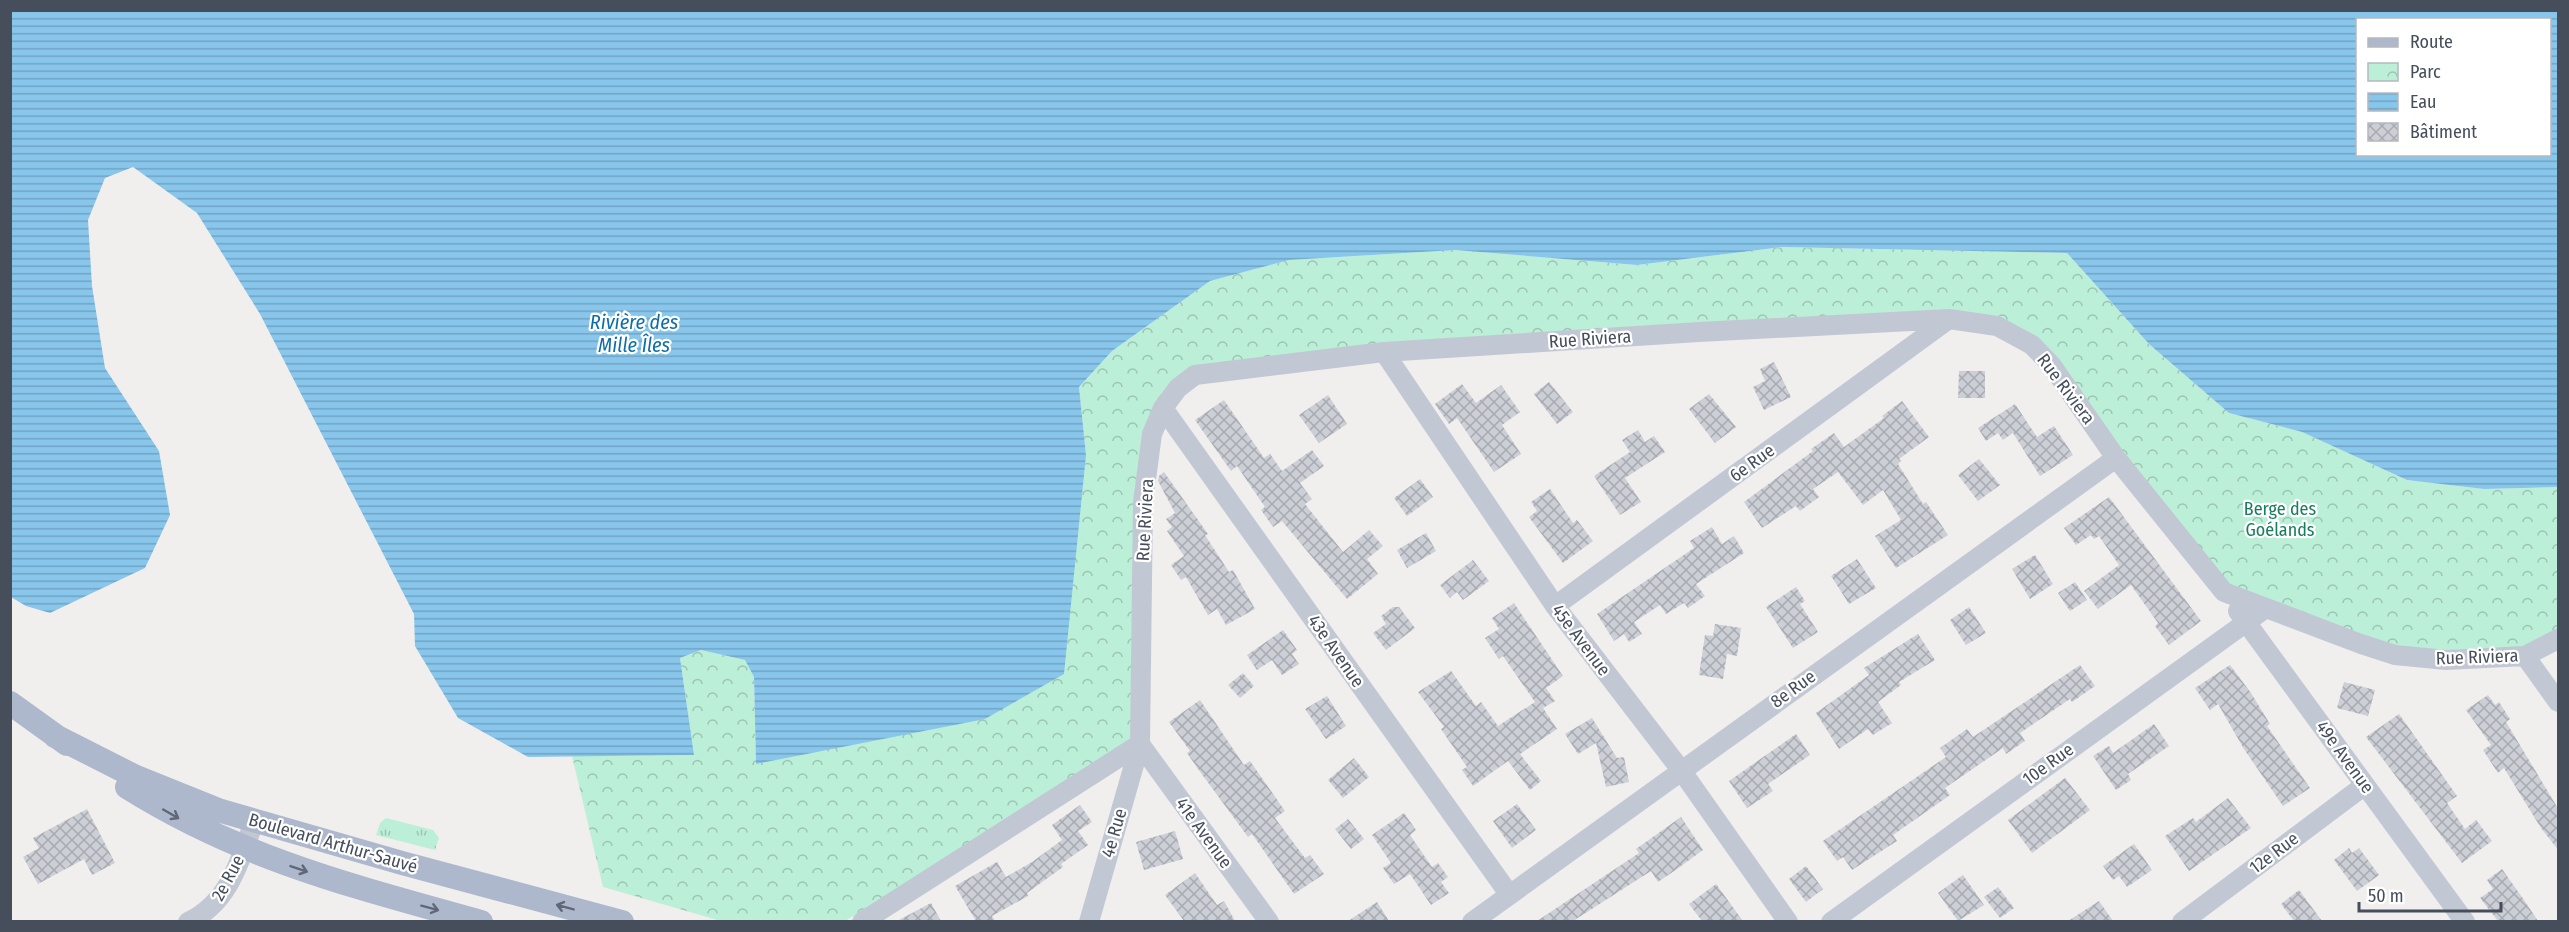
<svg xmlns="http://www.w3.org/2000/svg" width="2569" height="932" font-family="'Fira Sans Condensed',sans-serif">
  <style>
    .grass { fill: url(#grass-tufts) }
    .park { fill: url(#park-crowns) }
    .water { fill: url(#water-rules); fill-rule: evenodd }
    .building { fill: url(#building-cross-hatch) }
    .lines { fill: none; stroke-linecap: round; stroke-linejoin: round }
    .minor { stroke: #c2c8d3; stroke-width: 20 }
    .major { stroke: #aeb8cd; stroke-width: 24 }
    .oneway { stroke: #606878 }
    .labels { text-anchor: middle; stroke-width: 4.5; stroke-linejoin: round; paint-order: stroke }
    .street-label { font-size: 18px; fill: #464e5c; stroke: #fff }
    .park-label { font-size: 18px; fill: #177d5c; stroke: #fff }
    .water-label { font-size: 20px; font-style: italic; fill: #0c6da9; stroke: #fff }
  </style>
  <defs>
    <pattern id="grass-tufts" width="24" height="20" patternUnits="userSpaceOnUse" patternTransform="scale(1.5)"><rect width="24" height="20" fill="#bcefd8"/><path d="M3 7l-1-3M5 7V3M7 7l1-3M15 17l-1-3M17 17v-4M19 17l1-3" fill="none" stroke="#9bc4b2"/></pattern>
    <pattern id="park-crowns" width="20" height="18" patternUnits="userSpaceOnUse" patternTransform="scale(1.5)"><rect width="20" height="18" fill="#bcefd8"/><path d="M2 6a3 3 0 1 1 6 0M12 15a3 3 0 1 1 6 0" fill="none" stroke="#9bc4b2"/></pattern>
    <pattern id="water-rules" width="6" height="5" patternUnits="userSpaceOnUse" patternTransform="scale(1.5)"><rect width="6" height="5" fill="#89c6ec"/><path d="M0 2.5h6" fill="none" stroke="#72a3c2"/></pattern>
    <pattern id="building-cross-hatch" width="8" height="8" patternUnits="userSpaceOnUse" patternTransform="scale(1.5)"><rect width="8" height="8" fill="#cdcfd6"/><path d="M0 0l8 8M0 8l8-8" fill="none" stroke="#a8aab1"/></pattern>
  </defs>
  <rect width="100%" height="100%" fill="#f1efee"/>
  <path class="grass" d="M386 818 433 830 439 838 435 850 376 835 380 823Z"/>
  <path class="park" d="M1782 247 2067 253 2149 344 2229 413 2302 432 2407 480 2484 489 2558 487V639L2525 656 2395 655 2224 592 2116 458 2062 364 2029 337 1957 317 1195 373 1152 434 1140 744 845 921H721L603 887 572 756 694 755 680 658 701 650 745 660 754 677 756 764 1086 455 1079 387 1112 351 1210 281 1289 260 1455 250 1637 265Z"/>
  <path class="water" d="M10 11H2558V487L2484 489 2407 480 2302 432 2229 413 2149 344 2067 253 1782 247 1637 265 1455 250 1289 260 1210 281 1112 351 1079 387 1086 455 1064 674 985 719 756 764 754 677 745 660 701 650 680 658 694 755 528 757 458 718 415 646 414 614 260 314 197 213 133 167 105 178 88 220 92 286 105 368 159 451 170 515 145 568 50 613 26 606 11 597ZM2358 20H2550V154H2358Z"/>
  <path class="building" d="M1774 362 1791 397 1764 410 1753 387 1765 381 1760 369Z
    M1959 371H1985V398H1958Z
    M1549 382 1573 412 1557 424 1534 394Z
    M1462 384 1476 403 1501 385 1520 412 1502 425 1521 454 1494 472 1457 418 1449 424 1435 404Z
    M1709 394 1736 427 1715 443 1689 409Z
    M1328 395 1347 424 1319 443 1299 415Z
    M1224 400 1264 458 1270 454 1282 471 1312 450 1324 466 1300 483 1312 499 1305 504 1343 552 1369 530 1383 546 1367 559 1378 574 1347 599 1282 521 1273 527 1261 510 1265 507 1237 466 1231 471 1195 420Z
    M1902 401 1929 437 1899 459 1901 461 1898 464 1923 504 1926 502 1948 535 1896 568 1875 536 1901 520 1883 490 1863 505 1838 472 1813 489 1819 497 1800 511 1796 506 1762 528 1744 502 1813 451 1811 449 1834 433 1844 447 1884 418 1882 416Z
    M2015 404 2037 437 2054 426 2073 455 2040 476 2013 433 2003 440 1998 433 1986 441 1978 428Z
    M1638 430 1645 442 1654 436 1665 452 1625 478 1641 502 1620 515 1594 476 1630 452 1622 440Z
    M1979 459 2000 485 1978 501 1958 475Z
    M1164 472 1208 534 1205 535 1229 572 1233 570 1255 609 1226 625 1217 609 1208 615 1186 577 1181 580 1171 565 1184 556 1167 531 1172 527 1166 519 1175 513 1158 481 1159 476Z
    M1420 479 1433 497 1407 516 1394 498Z
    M1550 489 1573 523 1577 520 1593 541 1563 563 1529 517 1537 511 1531 502Z
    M2109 497 2201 621 2169 645 2155 626 2158 623 2131 585 2098 609 2084 591 2119 565 2099 536 2094 539 2091 535 2076 545 2064 528Z
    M1712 527 1722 544 1734 536 1744 553 1696 584 1705 596 1688 608 1684 603 1666 614 1660 605 1634 622 1642 634 1629 642 1624 634 1614 641 1597 614 1694 548 1690 541Z
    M1426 533 1436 551 1407 568 1397 550Z
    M2035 555 2053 584 2030 599 2012 569Z
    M1857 559 1876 588 1849 604 1831 576Z
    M1473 560 1489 581 1463 600 1457 592 1450 598 1440 585Z
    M2075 582 2087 600 2070 611 2058 593Z
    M1796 587 1805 601 1800 604 1818 632 1793 648 1766 607Z
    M1514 603 1563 676 1546 688 1555 701 1543 708 1557 729 1520 754 1541 781 1530 790 1508 761 1473 786 1462 770 1467 767 1441 729 1444 727 1418 692 1451 671 1476 706 1481 702 1498 726 1535 702 1503 656 1499 659 1485 638 1499 629 1492 618Z
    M1393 607H1399L1415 628 1386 650 1373 633 1386 624 1381 616Z
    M1969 607 1986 633 1966 645 1950 620Z
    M1715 624 1741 628 1737 656 1727 654 1723 679 1699 675 1705 635 1713 636Z
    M1283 630 1297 650 1292 654 1299 664 1282 675 1272 660 1257 670 1247 655Z
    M1918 634 1935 660 1899 682 1901 685 1878 702 1892 723 1873 735 1868 729 1839 749 1816 713 1869 675 1864 668Z
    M2080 665 2095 686 2072 702 2070 699 2020 733 2025 741 2006 754 2003 748 1945 788 1950 795 1893 835 1897 841 1852 870 1843 857 1837 861 1823 841 1946 757 1940 748 1967 729 1973 737Z
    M2230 665 2251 693 2270 724 2267 726 2310 788 2283 806 2244 749 2218 704 2210 710 2195 688Z
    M1243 673 1254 686 1240 698 1228 685Z
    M2344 682 2375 690 2368 716 2337 708Z
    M2488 695 2495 705 2499 702 2510 719 2506 722 2559 810V851L2541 828 2504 768 2498 773 2483 750 2491 745 2466 710Z
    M1327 696 1346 726 1326 739 1305 709Z
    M1200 700 1244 765 1250 761 1285 811 1275 818 1305 858 1310 855 1324 874 1294 894 1252 834 1248 837 1201 773 1187 753 1190 751 1169 722Z
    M2399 714 2457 796 2447 803 2465 829 2476 820 2492 841 2462 863 2366 737Z
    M1592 718 1617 758 1624 757 1629 782 1606 787 1596 743 1578 754 1565 734Z
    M2154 724 2169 746 2128 774 2131 780 2116 790 2093 756 2109 746 2113 753Z
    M1796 734 1810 755 1768 784 1773 791 1747 808 1729 781Z
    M1354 758 1369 777 1343 798 1328 780Z
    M2065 778 2090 810 2032 853 2008 820Z
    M2228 798 2251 828 2189 871 2165 836 2193 818 2196 822Z
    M1517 804 1536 830 1512 848 1493 821Z
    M1080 805 1092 822 1078 831 1088 845 1061 864 1063 867 1027 893 1028 896 992 916 995 921H976L955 886 997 862 1006 877 1032 862 1062 840 1052 825Z
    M87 809 115 863 92 875 84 859 38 884 23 857 39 848 33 838Z
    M1404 813 1416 830 1410 835 1432 867 1438 863 1448 877 1441 882 1449 893 1431 905 1410 874 1394 884 1383 868 1391 863 1372 835Z
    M1681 817 1703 850 1677 869 1658 882 1651 871 1573 921H1537L1639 853 1636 849Z
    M1348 819 1364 839 1351 849 1335 829Z
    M1175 831 1183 859 1144 870 1136 842Z
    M2134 844 2152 870 2127 887 2119 876 2113 880 2103 866Z
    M2349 848 2352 853 2359 848 2379 875 2357 891 2334 860Z
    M1806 866 1823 889 1806 902 1789 879Z
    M2502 869 2524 900 2538 921H2498L2480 898 2493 889 2487 880Z
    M1195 873 1217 905 1224 901 1235 921H1184L1165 895Z
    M1963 875 1984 905 1958 921 1938 893Z
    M1716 884 1743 921H1702L1689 904Z
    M1998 887 2014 908 2000 918 1984 897Z
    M2299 890 2322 921H2294L2281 904Z
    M2099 901 2113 921H2068Z
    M1377 902 1389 921H1348Z
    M931 903 941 921H897Z"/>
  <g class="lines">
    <path class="minor" d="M1384 352 1555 606 1681 770 1788 922
      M1163 408 1509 894
      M1555 606 1949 319
      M2238 611 2465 922
      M2525 656 2558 702
      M1140 744 1269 922
      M188 922C229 903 240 861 254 821
      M862 922 1140 744 1143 502 1152 434 1163 408 1178 388 1195 375 1384 352 1699 332 1949 319 1997 326 2032 345 2052 366 2116 458 2224 592 2361 644 2395 655 2446 660 2525 656 2558 639
      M1089 922 1140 744
      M1472 922 2116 458
      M1831 922 2266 608
      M2182 922 2365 785"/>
    <path class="major" d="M10 703 67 744
      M55 736 136 777 218 810 402 863 622 922
      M127 787C242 859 352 886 481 922"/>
  </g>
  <defs><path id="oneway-shaft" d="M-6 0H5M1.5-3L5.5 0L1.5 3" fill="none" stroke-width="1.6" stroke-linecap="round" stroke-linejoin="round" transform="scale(1.5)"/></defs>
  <g class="oneway">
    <use href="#oneway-shaft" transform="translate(171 814) rotate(30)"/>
    <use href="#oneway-shaft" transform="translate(299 869) rotate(19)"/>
    <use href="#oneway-shaft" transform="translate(565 907) rotate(-165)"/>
    <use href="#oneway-shaft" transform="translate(430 908) rotate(15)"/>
  </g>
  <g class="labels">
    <g class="street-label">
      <text transform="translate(1590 339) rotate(-4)" y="6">Rue Riviera</text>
      <text transform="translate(2066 389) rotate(53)" y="6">Rue Riviera</text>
      <text transform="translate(1752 463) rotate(-36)" y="6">6e Rue</text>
      <text transform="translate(1145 520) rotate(-87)" y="6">Rue Riviera</text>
      <text transform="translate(1581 640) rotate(53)" y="6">45e Avenue</text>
      <text transform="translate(1336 651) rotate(55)" y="6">43e Avenue</text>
      <text transform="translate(2477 657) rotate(-2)" y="6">Rue Riviera</text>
      <text transform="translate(1793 689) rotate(-36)" y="6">8e Rue</text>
      <text transform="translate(2345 757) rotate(54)" y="6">49e Avenue</text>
      <text transform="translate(2048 764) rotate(-36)" y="6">10e Rue</text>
      <text transform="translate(1114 833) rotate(-74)" y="6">4e Rue</text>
      <text transform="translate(1204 833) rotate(54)" y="6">41e Avenue</text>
      <text transform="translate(333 843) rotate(16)" y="6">Boulevard Arthur-Sauvé</text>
      <text transform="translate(2274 853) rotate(-37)" y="6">12e Rue</text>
      <text transform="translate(228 878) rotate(-62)" y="6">2e Rue</text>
    </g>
    <g class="park-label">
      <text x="2280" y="515">Berge des<tspan x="2280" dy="21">Goélands</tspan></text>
    </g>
    <g class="water-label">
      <text x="634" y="329">Rivière des<tspan x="634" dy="23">Mille Îles</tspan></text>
    </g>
  </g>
  <rect width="2569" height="932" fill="none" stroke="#464e5c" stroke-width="24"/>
  <rect x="2356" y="18" width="195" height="138" fill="#ffffff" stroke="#b5b8be" stroke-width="1.5"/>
  <rect x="2368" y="38" width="30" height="9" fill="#aeb8cd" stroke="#b5b8be" stroke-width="1.5"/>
  <text x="2410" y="48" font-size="18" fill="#464e5c">Route</text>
  <rect x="2368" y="63" width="30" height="18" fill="url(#park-crowns)" stroke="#b5b8be" stroke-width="1.5"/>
  <text x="2410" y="78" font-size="18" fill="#464e5c">Parc</text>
  <rect x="2368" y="93" width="30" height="18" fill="url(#water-rules)" stroke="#b5b8be" stroke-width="1.5"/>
  <text x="2410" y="108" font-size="18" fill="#464e5c">Eau</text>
  <rect x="2368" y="123" width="30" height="18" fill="url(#building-cross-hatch)" stroke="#b5b8be" stroke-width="1.5"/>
  <text x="2410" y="138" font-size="18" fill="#464e5c">Bâtiment</text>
  <path d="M2359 902v9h142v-9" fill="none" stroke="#464e5c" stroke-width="3"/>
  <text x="2368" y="902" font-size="18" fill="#464e5c" stroke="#ffffff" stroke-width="4.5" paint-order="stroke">50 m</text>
</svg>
